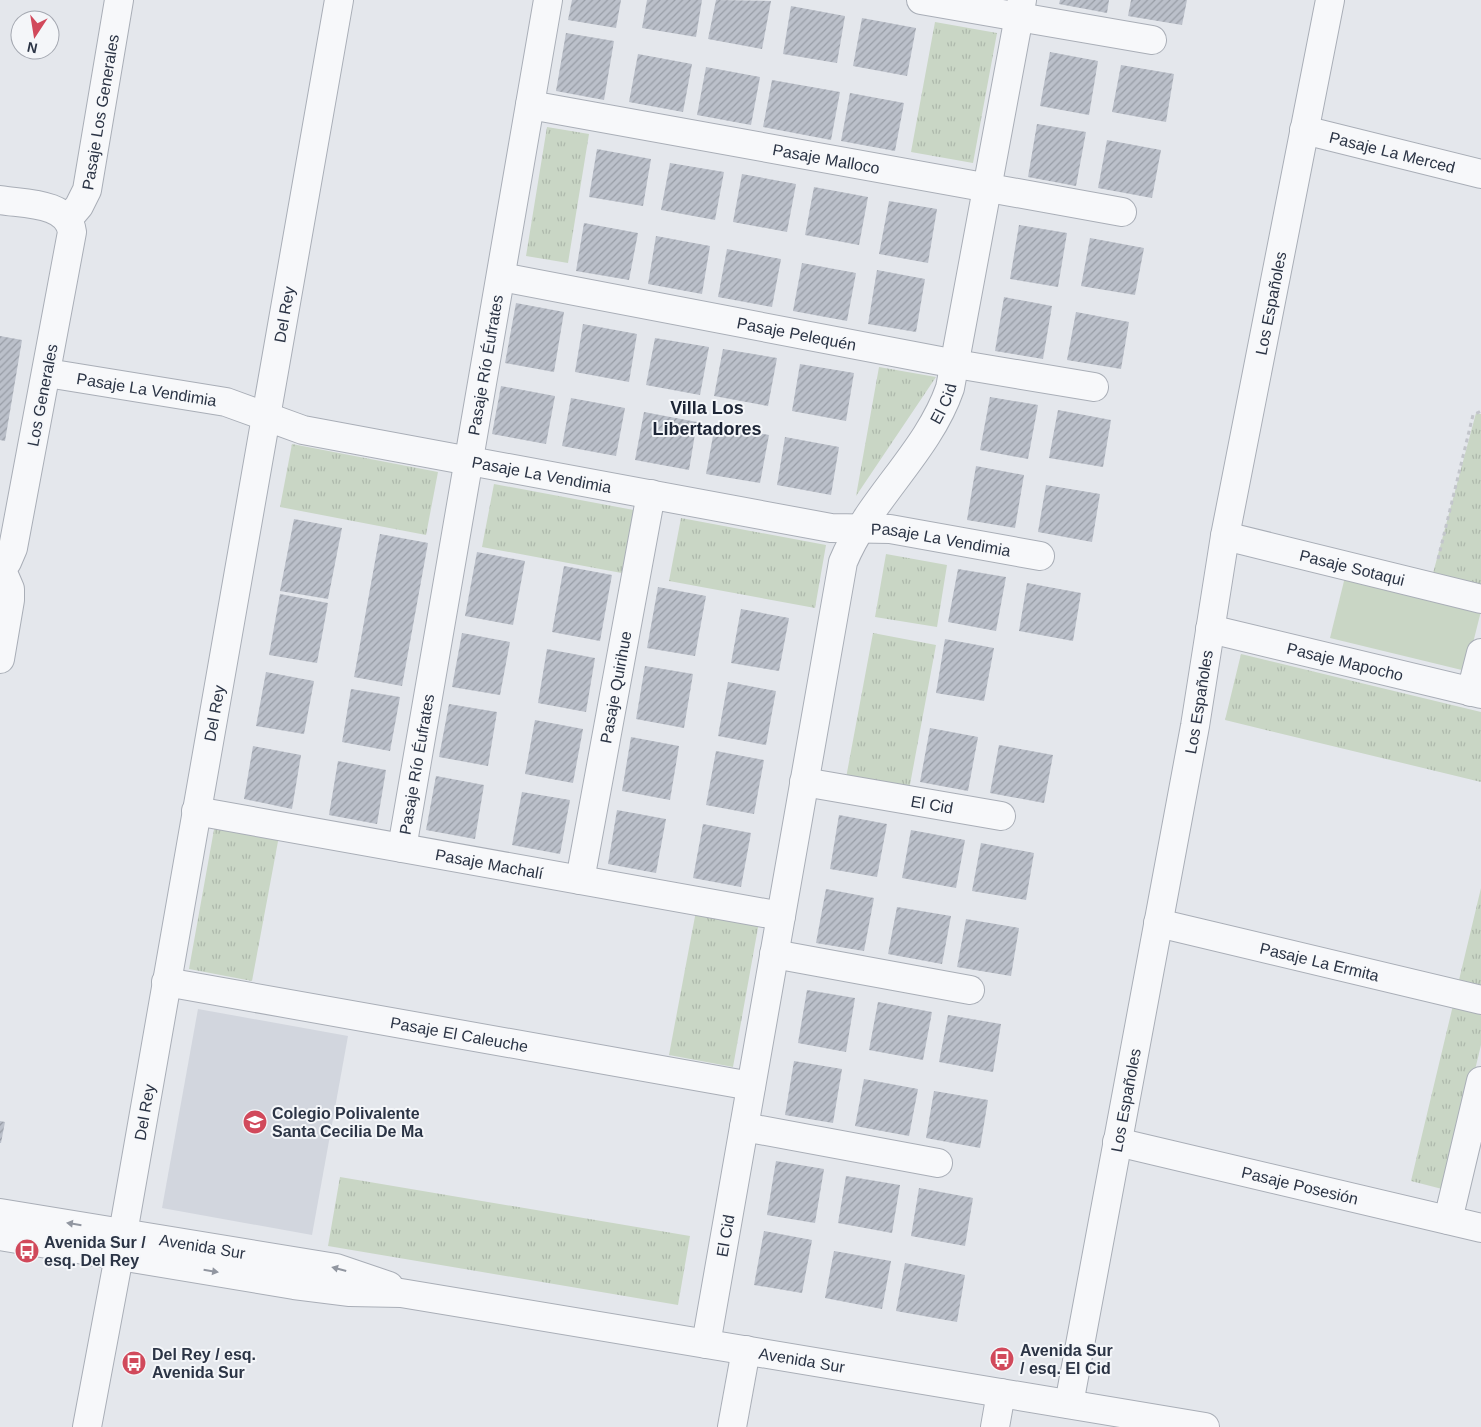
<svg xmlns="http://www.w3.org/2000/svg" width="1481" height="1427" font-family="Arial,sans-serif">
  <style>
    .built { fill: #d2d6de }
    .grass { fill: url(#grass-tufts) }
    .garden { fill: #c9d6c5 }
    .building { fill: url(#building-hatch) }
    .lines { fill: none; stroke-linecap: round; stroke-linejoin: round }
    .minor-casing { stroke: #a9aeb7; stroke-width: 30 }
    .path { stroke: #c2c5cb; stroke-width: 3; stroke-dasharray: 4 4; stroke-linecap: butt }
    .minor { stroke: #f7f8fa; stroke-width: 28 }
    .oneway { fill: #9196a0 }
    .labels { text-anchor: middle; stroke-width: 4; stroke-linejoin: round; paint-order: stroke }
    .street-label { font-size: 16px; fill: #2b3445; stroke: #f4f6f9 }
    .poi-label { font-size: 16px; font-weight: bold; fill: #2b3445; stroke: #f4f6f9; text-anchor: start }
    .neighbourhood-label { font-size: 18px; font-weight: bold; fill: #1d2536; stroke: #f4f6f9 }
  </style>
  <defs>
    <pattern id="grass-tufts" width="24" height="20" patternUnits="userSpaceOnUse" patternTransform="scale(1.25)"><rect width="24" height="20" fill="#c9d6c5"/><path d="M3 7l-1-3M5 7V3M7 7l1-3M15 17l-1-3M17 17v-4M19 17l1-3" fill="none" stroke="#adb8ab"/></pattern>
    <pattern id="building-hatch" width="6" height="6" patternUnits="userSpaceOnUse" patternTransform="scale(1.25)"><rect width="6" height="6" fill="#bbc0ca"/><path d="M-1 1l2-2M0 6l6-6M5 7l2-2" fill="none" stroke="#989da6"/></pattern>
  </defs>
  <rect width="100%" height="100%" fill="#e4e7ec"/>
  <path class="built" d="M198 1009 348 1036 312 1235 162 1208Z"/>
  <path class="grass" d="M935 22 997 33 973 163 911 152Z
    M547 127 589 134 568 263 526 256Z
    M879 367 936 377 856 496Z
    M1476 413 1481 414V591L1432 577Z
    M292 444 438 472 426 535 280 507Z
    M494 484 639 511 627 574 482 547Z
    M681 518 826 545 815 608 669 581Z
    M886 554 947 565 937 627 875 617Z
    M873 633 936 645 909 790 846 778Z
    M1241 654 1481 712V782L1225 720Z
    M215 824 279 836 252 981 189 969Z
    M1481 888V1045L1446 1190 1411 1181Z
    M696 911 759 922 733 1067 669 1055Z
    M340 1177 690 1236 678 1305 328 1246Z"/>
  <path class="garden" d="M1345 577 1481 611 1466 671 1330 638Z"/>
  <path class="building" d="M572 0H621L616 28 568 20Z
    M647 0H702L696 37 642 28Z
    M716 0 771 1 762 49 708 39Z
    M1060 0H1109L1107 13 1059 4Z
    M1131 0H1187L1182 25 1128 16Z
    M791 6 845 16 837 63 783 54Z
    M862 18 916 28 907 76 853 66Z
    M566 33 614 41 604 100 556 91Z
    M1050 52 1098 61 1089 115 1040 106Z
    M638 54 692 64 683 112 629 102Z
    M1121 65 1174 74 1166 122 1112 112Z
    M706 67 760 77 751 125 697 115Z
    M772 80 840 92 831 140 763 127Z
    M850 93 904 103 895 151 841 141Z
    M1037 124 1086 132 1076 186 1028 177Z
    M1107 140 1161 150 1152 198 1098 188Z
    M597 149 651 159 643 206 589 197Z
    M670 163 724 172 715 220 661 210Z
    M742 174 796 184 787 232 733 222Z
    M814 187 868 197 859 245 805 235Z
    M889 201 937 209 928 263 879 254Z
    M584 223 638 233 629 280 576 271Z
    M1019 225 1067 233 1058 287 1010 279Z
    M656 236 710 246 702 294 648 284Z
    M1090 238 1144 248 1135 295 1081 286Z
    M727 249 781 259 772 307 718 297Z
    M802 263 856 273 847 321 793 311Z
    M877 270 925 279 916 332 868 324Z
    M1004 297 1052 306 1043 359 995 351Z
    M516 303 564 312 554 372 505 363Z
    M1076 312 1129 322 1121 369 1067 360Z
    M583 324 637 334 629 382 575 372Z
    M0 336 22 340 5 441 0 440Z
    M655 338 709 347 700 395 646 385Z
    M723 349 777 358 768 406 714 396Z
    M800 364 854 373 846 421 792 411Z
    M501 386 555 396 546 444 492 434Z
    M990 397 1038 405 1028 459 980 450Z
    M571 398 625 408 616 456 562 446Z
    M1058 410 1111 420 1103 467 1049 458Z
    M644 412 697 422 689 470 635 460Z
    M715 425 769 435 760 483 706 474Z
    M785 437 839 447 831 495 777 485Z
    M976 466 1024 475 1015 528 967 520Z
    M1046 485 1100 494 1092 542 1038 532Z
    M294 519 342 528 328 599 280 591Z
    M380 534 428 543 402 686 354 677Z
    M477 552 525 561 513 625 465 616Z
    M564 566 612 575 600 641 552 632Z
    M958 569 1006 577 996 631 948 622Z
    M1027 583 1081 593 1073 641 1019 631Z
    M658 587 706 596 695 656 647 648Z
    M280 594 328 603 317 663 269 655Z
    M741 609 789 618 779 671 731 663Z
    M462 633 510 642 500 695 452 687Z
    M945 639 994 648 984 701 936 693Z
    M547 649 595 658 586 712 538 703Z
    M645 666 693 674 684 728 636 719Z
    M266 672 314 681 304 734 256 726Z
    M728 682 776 691 766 745 718 736Z
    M351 689 400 697 390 751 342 742Z
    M449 704 497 712 488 766 439 757Z
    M535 720 583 729 573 783 525 774Z
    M930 728 978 737 968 791 920 782Z
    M631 737 679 746 670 800 622 791Z
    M999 745 1053 755 1044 803 990 793Z
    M253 746 301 755 292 809 244 799Z
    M716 751 764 760 754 814 706 805Z
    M338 761 386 770 377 824 329 815Z
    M436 776 484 785 475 839 426 830Z
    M522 792 570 800 560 854 512 845Z
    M617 810 666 819 656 873 608 864Z
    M839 815 887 824 877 877 830 869Z
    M703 824 751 833 741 887 693 878Z
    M911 830 965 840 956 888 902 878Z
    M981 843 1034 853 1026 900 972 891Z
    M826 889 874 898 864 951 816 943Z
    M897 907 951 916 942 964 888 954Z
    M966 919 1019 928 1011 976 957 967Z
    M807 990 855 998 846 1052 798 1043Z
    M878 1002 932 1012 923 1060 869 1050Z
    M948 1015 1001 1024 993 1072 939 1062Z
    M794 1061 842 1069 833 1123 785 1115Z
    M864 1079 918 1089 909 1136 855 1126Z
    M934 1091 988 1100 980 1148 926 1138Z
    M0 1121 5 1122 1 1143H0Z
    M776 1161 824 1169 815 1223 767 1215Z
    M846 1176 900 1185 892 1233 838 1223Z
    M919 1188 973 1198 965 1246 911 1236Z
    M764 1231 812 1240 802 1293 754 1285Z
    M834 1251 891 1261 882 1309 825 1298Z
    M905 1263 965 1275 957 1322 896 1311Z"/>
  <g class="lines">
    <defs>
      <g id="minor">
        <path d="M921 0 1152 40"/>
        <path id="s1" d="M530 105 1122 212"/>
        <path id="s2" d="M1304 130 1481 174"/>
        <path d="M0 200C24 204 68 202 72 232L13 548 7 562 0 568"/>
        <path id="s3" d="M68 219 79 206 87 190 119 0"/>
        <path id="s4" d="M501 277 956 364 1094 387"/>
        <path id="s5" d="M47 373 226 402 303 430 831 528 890 529 1040 556"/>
        <path id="s6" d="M1225 536 1481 599"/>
        <path id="s7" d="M1210 629 1481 694"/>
        <path d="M0 659 10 600V589L1 568"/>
        <path d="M1471 692 1481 653"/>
        <path id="s8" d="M804 782 1001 816"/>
        <path id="s9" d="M196 811 781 916"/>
        <path id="s10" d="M402 848 548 0"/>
        <path id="s11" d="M580 880 651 494"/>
        <path id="s12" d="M1158 923 1481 1000"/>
        <path d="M774 954 970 990"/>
        <path id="s13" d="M166 982 751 1086"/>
        <path d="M744 1127 938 1163"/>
        <path id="s14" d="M1117 1142 1481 1228"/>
        <path id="s15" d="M0 1213 336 1268 389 1286"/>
        <path d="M1448 1220 1481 1081"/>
        <path id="s16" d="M0 1236 294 1285 350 1292 401 1293 1205 1427"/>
        <path id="s17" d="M706 1344 843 562C869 499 928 452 950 388L1022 0"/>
        <path id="s18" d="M1069 1404 1195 726 1225 536 1330 0"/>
        <path id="s19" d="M87 1427 119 1256 339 0"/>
        <path d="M732 1427 746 1350"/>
        <path d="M995 1427 1001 1393"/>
      </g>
    </defs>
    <use href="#minor" class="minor-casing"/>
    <path class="path" d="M1438 559 1473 415 1481 411"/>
    <use href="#minor" class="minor"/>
  </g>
  <defs><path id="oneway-solid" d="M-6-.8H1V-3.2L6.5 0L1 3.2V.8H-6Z" transform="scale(1.25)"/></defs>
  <g class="oneway">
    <use href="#oneway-solid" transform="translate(74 1224) rotate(-171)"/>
    <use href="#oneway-solid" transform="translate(339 1269) rotate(-165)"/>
    <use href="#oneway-solid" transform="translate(211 1271) rotate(9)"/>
  </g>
  <defs>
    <symbol id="school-disc" viewBox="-11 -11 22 22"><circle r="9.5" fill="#d1495b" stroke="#f4f6f9"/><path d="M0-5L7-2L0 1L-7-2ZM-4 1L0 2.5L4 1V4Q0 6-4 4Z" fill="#fff"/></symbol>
    <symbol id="bus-disc" viewBox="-11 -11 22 22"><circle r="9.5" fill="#d1495b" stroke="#f4f6f9"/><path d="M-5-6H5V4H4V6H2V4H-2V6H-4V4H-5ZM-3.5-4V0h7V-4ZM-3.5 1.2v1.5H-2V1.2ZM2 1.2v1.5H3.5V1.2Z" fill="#fff"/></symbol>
  </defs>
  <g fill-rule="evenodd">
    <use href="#school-disc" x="241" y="1108" width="28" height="28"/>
    <use href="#bus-disc" x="13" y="1237" width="28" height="28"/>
    <use href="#bus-disc" x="988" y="1345" width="28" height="28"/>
    <use href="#bus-disc" x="120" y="1349" width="28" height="28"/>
  </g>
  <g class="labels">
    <g class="street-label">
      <text dy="6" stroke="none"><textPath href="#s3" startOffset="114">Pasaje Los Generales</textPath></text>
      <text dy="6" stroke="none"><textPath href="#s2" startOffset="91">Pasaje La Merced</textPath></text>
      <text dy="6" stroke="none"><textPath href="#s1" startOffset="301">Pasaje Malloco</textPath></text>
      <text dy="6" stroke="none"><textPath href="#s18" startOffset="1119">Los Españoles</textPath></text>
      <text dy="6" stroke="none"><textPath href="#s19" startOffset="1130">Del Rey</textPath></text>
      <text dy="6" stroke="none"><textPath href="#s4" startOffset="301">Pasaje Pelequén</textPath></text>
      <text dy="6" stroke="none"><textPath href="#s10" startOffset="490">Pasaje Río Éufrates</textPath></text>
      <text dy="6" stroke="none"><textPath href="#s5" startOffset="101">Pasaje La Vendimia</textPath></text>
      <text transform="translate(42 395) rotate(-79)" y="6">Los Generales</text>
      <text dy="6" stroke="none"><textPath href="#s17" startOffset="982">El Cid</textPath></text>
      <text dy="6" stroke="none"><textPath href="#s5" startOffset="506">Pasaje La Vendimia</textPath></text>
      <text dy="6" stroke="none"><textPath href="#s5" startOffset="911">Pasaje La Vendimia</textPath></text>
      <text dy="6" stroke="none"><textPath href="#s6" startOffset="131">Pasaje Sotaqui</textPath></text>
      <text dy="6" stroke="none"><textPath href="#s7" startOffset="139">Pasaje Mapocho</textPath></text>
      <text dy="6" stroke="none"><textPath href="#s11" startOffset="196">Pasaje Quirihue</textPath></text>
      <text dy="6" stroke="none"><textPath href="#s18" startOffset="714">Los Españoles</textPath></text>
      <text dy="6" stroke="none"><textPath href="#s19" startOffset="725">Del Rey</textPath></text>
      <text dy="6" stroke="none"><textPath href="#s10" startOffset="85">Pasaje Río Éufrates</textPath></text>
      <text dy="6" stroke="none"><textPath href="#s8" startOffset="130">El Cid</textPath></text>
      <text dy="6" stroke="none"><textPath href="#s9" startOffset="298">Pasaje Machalí</textPath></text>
      <text dy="6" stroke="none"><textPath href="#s12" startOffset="166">Pasaje La Ermita</textPath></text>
      <text dy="6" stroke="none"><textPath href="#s13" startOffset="298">Pasaje El Caleuche</textPath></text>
      <text dy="6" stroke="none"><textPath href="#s18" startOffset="309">Los Españoles</textPath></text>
      <text dy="6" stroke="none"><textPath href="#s19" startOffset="320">Del Rey</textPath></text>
      <text dy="6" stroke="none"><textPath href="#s14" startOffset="188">Pasaje Posesión</textPath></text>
      <text dy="6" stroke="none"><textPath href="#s17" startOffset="110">El Cid</textPath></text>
      <text dy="6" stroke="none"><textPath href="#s15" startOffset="205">Avenida Sur</textPath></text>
      <text dy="6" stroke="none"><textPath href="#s16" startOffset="812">Avenida Sur</textPath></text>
    </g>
    <g class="poi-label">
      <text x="272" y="1119">Colegio Polivalente<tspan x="272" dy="18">Santa Cecilia De Ma</tspan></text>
      <text x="44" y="1248">Avenida Sur /<tspan x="44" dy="18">esq. Del Rey</tspan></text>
      <text x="1020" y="1356">Avenida Sur<tspan x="1020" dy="18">/ esq. El Cid</tspan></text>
      <text x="152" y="1360">Del Rey / esq.<tspan x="152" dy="18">Avenida Sur</tspan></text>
    </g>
    <g class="neighbourhood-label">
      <text x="707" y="414">Villa Los<tspan x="707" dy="21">Libertadores</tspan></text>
    </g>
  </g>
  <g transform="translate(35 35) rotate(192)"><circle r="24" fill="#f4f6f9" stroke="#a4a8b1"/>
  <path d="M0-4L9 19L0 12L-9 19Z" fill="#d1495b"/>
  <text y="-8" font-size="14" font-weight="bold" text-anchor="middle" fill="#2b3445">N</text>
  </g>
</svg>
